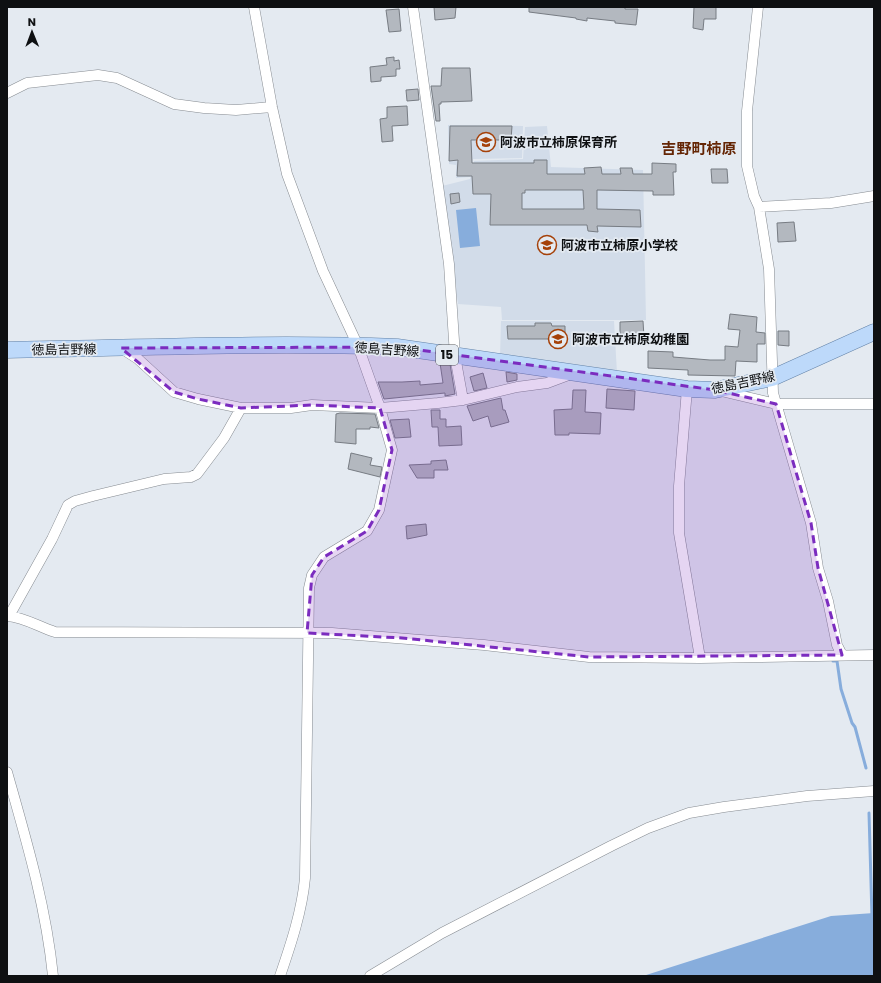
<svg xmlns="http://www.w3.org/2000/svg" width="881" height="983" font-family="Poppins,'Noto Sans JP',sans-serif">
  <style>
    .built { fill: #d2dce9 }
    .water { fill: #87addc }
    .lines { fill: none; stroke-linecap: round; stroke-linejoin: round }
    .stream { stroke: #87addc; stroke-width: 3 }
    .building { fill: #b3b8bf; stroke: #777c83; fill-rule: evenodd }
    .street-casing { stroke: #868b91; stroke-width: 11 }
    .primary-casing { stroke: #6382a7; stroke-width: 17 }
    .street { stroke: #fff; stroke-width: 10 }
    .primary { stroke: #bdd9fa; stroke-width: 16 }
    .marked { fill: #7b2cbf; fill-opacity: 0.2; stroke: #7b2cbf; stroke-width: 3; stroke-dasharray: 8 5; stroke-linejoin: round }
    .labels { text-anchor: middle; stroke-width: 3.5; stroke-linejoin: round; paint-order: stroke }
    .shield { fill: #e4eaf1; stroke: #4e5155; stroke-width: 1 }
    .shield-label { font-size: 12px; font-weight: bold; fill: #0e1012 }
    .poi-label { font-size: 13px; font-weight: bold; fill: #0e1012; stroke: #e4eaf1; text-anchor: start }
    .street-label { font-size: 13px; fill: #0e1012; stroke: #e4eaf1 }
    .quarter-label { font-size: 15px; font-weight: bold; fill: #642504; stroke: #e4eaf1 }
  </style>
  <rect width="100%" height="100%" fill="#e4eaf1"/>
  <path class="built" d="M448 125 523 126 522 158 473 159 470 177 456 178V165L449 164Z
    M547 126 551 167 643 170 646 320H502L501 307 458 304 442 186 470 179 474 161 523 159 525 127Z
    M501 321H614L617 373 500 357Z"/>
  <path class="water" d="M476 208 480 246 460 248 456 210Z
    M874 913V976H643L831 916Z"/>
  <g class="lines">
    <path class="stream" d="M833 661H837L841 689 852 723 855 727 866 768
      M869 813 872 917"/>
  </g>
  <path class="building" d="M434 7H456L455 18 435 20Z
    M529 7H625V9H638L636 25 615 23V21L587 18V21L576 19V18L529 12Z
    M694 7H716V19H704L703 30 693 28Z
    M399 9 401 31 389 32 386 10Z
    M394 57V61L399 60 400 69H396V76L381 77V81L371 82 370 67 387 65 386 58Z
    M442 68H470L472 101 441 102V104H439L440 121H436L431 86H441Z
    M418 89 419 100 407 101 406 90Z
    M407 106 408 125 392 126 393 141 382 142 380 119 387 118V107Z
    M450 126H512L511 140H471L472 163H534V160H547V174H585L584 168 601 167 602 174H621L620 168H632L633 174H652V163L676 164V172H673L674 195H653V191L597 190V209L640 210 641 227 597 226 598 232 588 231 587 225H490L491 194H473L472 176H457L458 160 449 161ZM525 190H583L584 209H522V193H525Z
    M711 169H727L728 183H712Z
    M459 193 460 202 451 204 450 194Z
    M794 222 796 241 778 242 777 223Z
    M730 314 757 317 756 332 765 333V344H757V362L736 361 735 376 688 375V370L648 368V351L673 352V357L710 360H725V346L738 347 740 330 728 329Z
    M643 321 644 337 620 338V322Z
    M535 323H551L552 326H565V339H508L507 326H535Z
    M778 331H789V346L778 345Z
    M440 363 450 364 455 394 445 396V393L384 399 378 382H402L420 381V385L443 383Z
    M506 372 517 374V380L507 382Z
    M483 373 487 388 474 391 470 377Z
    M607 389 635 391 634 410 606 408Z
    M573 390H586L585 412 601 413 600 434 569 433V435H555L554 410 572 409Z
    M501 398 503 410H505L509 422 491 427 488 416 473 421 467 406Z
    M431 410H440V419H446V427L461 426 462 445 439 446 438 427H432Z
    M340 413 375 414 379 428 370 427V429H356V444L335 442 336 414Z
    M409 419 411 437 395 438 390 420Z
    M351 453 372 458 370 465 382 467 380 477 348 469Z
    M446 460 448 470H434V478H417L409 465 431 464V461Z
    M426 524 427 535 407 539 406 526Z"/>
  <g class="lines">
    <defs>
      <path id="street" d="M254 7 272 107 287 174 323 271 358 346 380 408 392 450 379 510 367 531 324 557 312 575 309 588 305 878C302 911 291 944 280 976
        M413 7 449 264 455 356 463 400
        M758 7 747 111V166L754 196 759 207 769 269 773 393 811 523 818 568 828 601 837 645 842 655
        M7 93 27 83 98 75 117 78 174 104 204 108 236 110 272 107
        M759 207 831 203 874 196
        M121 348 138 359 174 392 198 399 241 408H291L312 405 380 408 438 403 463 400 517 387 547 383 571 374
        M687 389 679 486V533L700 658
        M721 391 776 404H874
        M7 616C24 617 39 627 55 632L332 633 484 645 589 657 700 658 874 655
        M9 616 52 539 68 505 75 501 93 496 164 479 191 477 197 474 224 438 241 408
        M7 772C26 839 46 906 53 976
        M370 976 442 933 611 846 648 828 689 813 724 807 807 796 874 791"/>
      <path id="primary" d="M7 350C137 348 267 342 397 347L687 389 715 390 772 378 874 332"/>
    </defs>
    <use href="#street" class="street-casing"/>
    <use href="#primary" class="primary-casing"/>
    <use href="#street" class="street"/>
    <use href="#primary" class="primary"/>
  </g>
  <path class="marked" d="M397 347 715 390 776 404 811 523 818 568 842 655 589 657 402 638 307 633 312 575 324 557 367 531 379 510 392 450 380 408 312 405 241 408 198 399 174 392 121 348Z"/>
  <defs>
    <symbol id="school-ring" viewBox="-11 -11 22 22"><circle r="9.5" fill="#e4eaf1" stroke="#a54109" stroke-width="1.5"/><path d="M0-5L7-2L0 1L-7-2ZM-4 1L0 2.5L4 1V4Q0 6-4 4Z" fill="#a54109"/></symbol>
  </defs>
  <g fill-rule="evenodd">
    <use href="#school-ring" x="475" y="131" width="22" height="22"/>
    <use href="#school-ring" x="536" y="234" width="22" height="22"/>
    <use href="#school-ring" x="547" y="328" width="22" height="22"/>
  </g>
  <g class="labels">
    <rect class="shield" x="436" y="345" width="22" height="20" rx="3"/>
    <g class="shield-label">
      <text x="447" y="359">15</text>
    </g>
    <g class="poi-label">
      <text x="500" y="147">阿波市立柿原保育所</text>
      <text x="561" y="250">阿波市立柿原小学校</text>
      <text x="572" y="344">阿波市立柿原幼稚園</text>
    </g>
    <g class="street-label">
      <text transform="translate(64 349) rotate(-1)" y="5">徳島吉野線</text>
      <text transform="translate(387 349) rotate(4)" y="5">徳島吉野線</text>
      <text transform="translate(743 382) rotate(-12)" y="5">徳島吉野線</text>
    </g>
    <g class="quarter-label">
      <text x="699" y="154">吉野町柿原</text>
    </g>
  </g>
  <rect width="881" height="983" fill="none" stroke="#0e1012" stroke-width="16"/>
  <g transform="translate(32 32) rotate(359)" stroke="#e4eaf1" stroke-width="3" paint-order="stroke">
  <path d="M0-3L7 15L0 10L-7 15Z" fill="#0e1012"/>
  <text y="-6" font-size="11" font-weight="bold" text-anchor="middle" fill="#0e1012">N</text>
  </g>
</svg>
